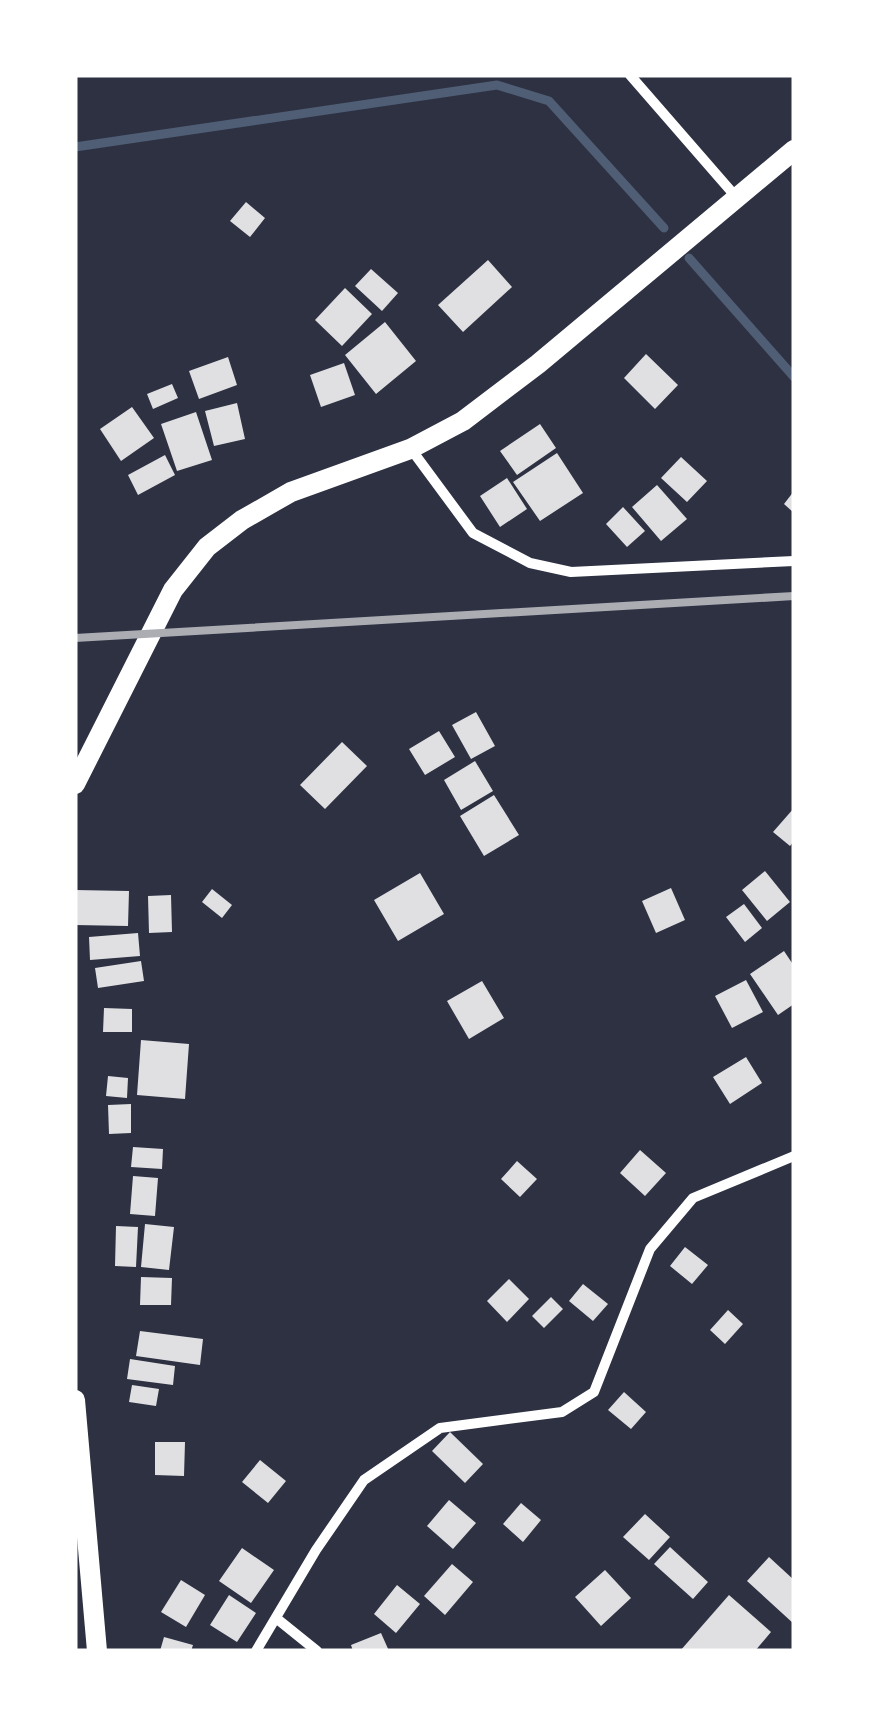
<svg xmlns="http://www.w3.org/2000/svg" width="869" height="1726" font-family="'Libre Baskerville',serif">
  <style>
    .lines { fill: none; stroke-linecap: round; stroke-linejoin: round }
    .stream { stroke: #4f5d75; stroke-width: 9 }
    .building { fill: #e0e0e3 }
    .minor { stroke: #fff; stroke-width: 10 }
    .trunk { stroke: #fff; stroke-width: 20 }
    .rail { stroke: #abadb3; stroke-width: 8 }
  </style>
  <rect width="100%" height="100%" fill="#2d3142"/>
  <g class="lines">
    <path class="stream" d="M75 147 497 85 549 101 664 228
      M689 258 794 377"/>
  </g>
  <path class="building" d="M246 202 265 218 250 237 230 221Z
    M488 260 512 287 463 332 438 305Z
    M371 269 398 293 382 311 355 286Z
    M345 288 372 314 342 346 315 320Z
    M385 322 416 361 376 394 345 355Z
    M646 354 678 385 655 409 624 378Z
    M228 357 237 385 199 399 189 371Z
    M344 363 355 395 321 407 310 375Z
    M172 384 178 398 153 409 147 394Z
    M237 403 245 439 214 446 205 411Z
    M132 407 154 438 121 461 100 429Z
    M196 412 212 460 177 471 161 424Z
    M540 424 556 448 517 475 500 451Z
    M557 453 583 493 540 521 513 482Z
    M165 455 175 475 138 495 128 475Z
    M681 457 707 481 687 502 661 478Z
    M507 478 527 509 500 527 480 496Z
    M657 485 687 519 661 541 632 507Z
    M794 491V513L784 504Z
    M623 507 645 531 627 547 606 524Z
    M476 712 495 746 471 759 452 725Z
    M439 731 455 757 425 775 409 749Z
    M342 742 367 766 325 809 300 785Z
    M475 761 493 791 461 810 444 780Z
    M494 795 519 835 484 856 460 816Z
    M794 808V841L790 846 773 832Z
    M765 871 790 902 767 921 742 890Z
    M420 873 444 914 398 941 374 900Z
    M671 888 685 920 656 933 642 901Z
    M212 889 232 905 222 918 202 902Z
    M75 890 129 891 128 926 75 925Z
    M171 895 172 932 149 933 148 896Z
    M744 904 762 928 745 942 726 917Z
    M138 933 140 956 90 960 89 937Z
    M784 951 794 966V1004L778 1015 750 974Z
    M141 961 144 981 98 988 95 968Z
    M746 980 763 1012 732 1028 715 996Z
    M482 981 504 1018 469 1039 447 1001Z
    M104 1008 132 1009V1032H103Z
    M141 1040 189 1044 185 1099 137 1095Z
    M746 1057 762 1083 730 1104 713 1077Z
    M108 1076 128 1078 127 1098 106 1096Z
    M131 1104V1133L109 1134 108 1105Z
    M133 1147 163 1149 162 1169 131 1167Z
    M640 1150 666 1173 645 1196 620 1173Z
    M517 1161 537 1179 520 1197 501 1179Z
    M133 1176 158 1178 155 1216 130 1214Z
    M145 1224 174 1227 169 1270 141 1267Z
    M116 1226 138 1227 136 1267 115 1266Z
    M685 1247 708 1265 692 1284 670 1266Z
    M141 1277 172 1278 171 1305H140Z
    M509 1279 529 1299 507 1322 487 1301Z
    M583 1284 608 1304 593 1321 569 1301Z
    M551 1297 563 1309 544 1328 532 1316Z
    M728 1310 743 1324 725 1344 710 1330Z
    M140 1331 203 1339 200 1365 136 1356Z
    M130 1359 175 1366 173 1385 127 1379Z
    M132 1385 159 1389 156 1406 129 1402Z
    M624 1392 646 1412 631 1429 608 1410Z
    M450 1432 483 1464 465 1483 432 1451Z
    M155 1442H185L184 1476 155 1475Z
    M260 1460 286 1481 268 1503 242 1482Z
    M449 1500 476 1523 453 1549 427 1526Z
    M521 1503 541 1520 523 1542 503 1524Z
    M645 1514 670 1537 649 1560 623 1537Z
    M670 1547 708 1582 693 1599 654 1564Z
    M242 1548 274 1570 251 1603 219 1581Z
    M769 1557 794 1580V1624L747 1581Z
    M452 1564 473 1582 445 1615 424 1596Z
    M605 1570 631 1598 601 1626 575 1597Z
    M181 1580 205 1595 186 1627 161 1612Z
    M397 1585 420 1604 396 1633 374 1614Z
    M229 1595 256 1613 237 1642 210 1625Z
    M729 1595 771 1632 755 1651H680Z
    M381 1633 389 1651H353L351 1645Z
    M164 1637 193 1645 191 1651H160Z"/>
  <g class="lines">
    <path class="minor" d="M630 75 737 198
      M411 449 473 533 530 563 571 572 794 561
      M276 1618 317 1651
      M256 1651 316 1550 364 1480 440 1428 562 1412 594 1392 650 1249 693 1198 794 1156"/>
    <path class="trunk" d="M75 784 173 590 207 547 242 520 291 492 410 449 463 421 538 364 794 150
      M75 1400 97 1651"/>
    <path class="rail" d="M75 638 794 596"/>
  </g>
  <rect width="869" height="1726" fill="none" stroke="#ffffff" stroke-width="155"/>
</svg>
